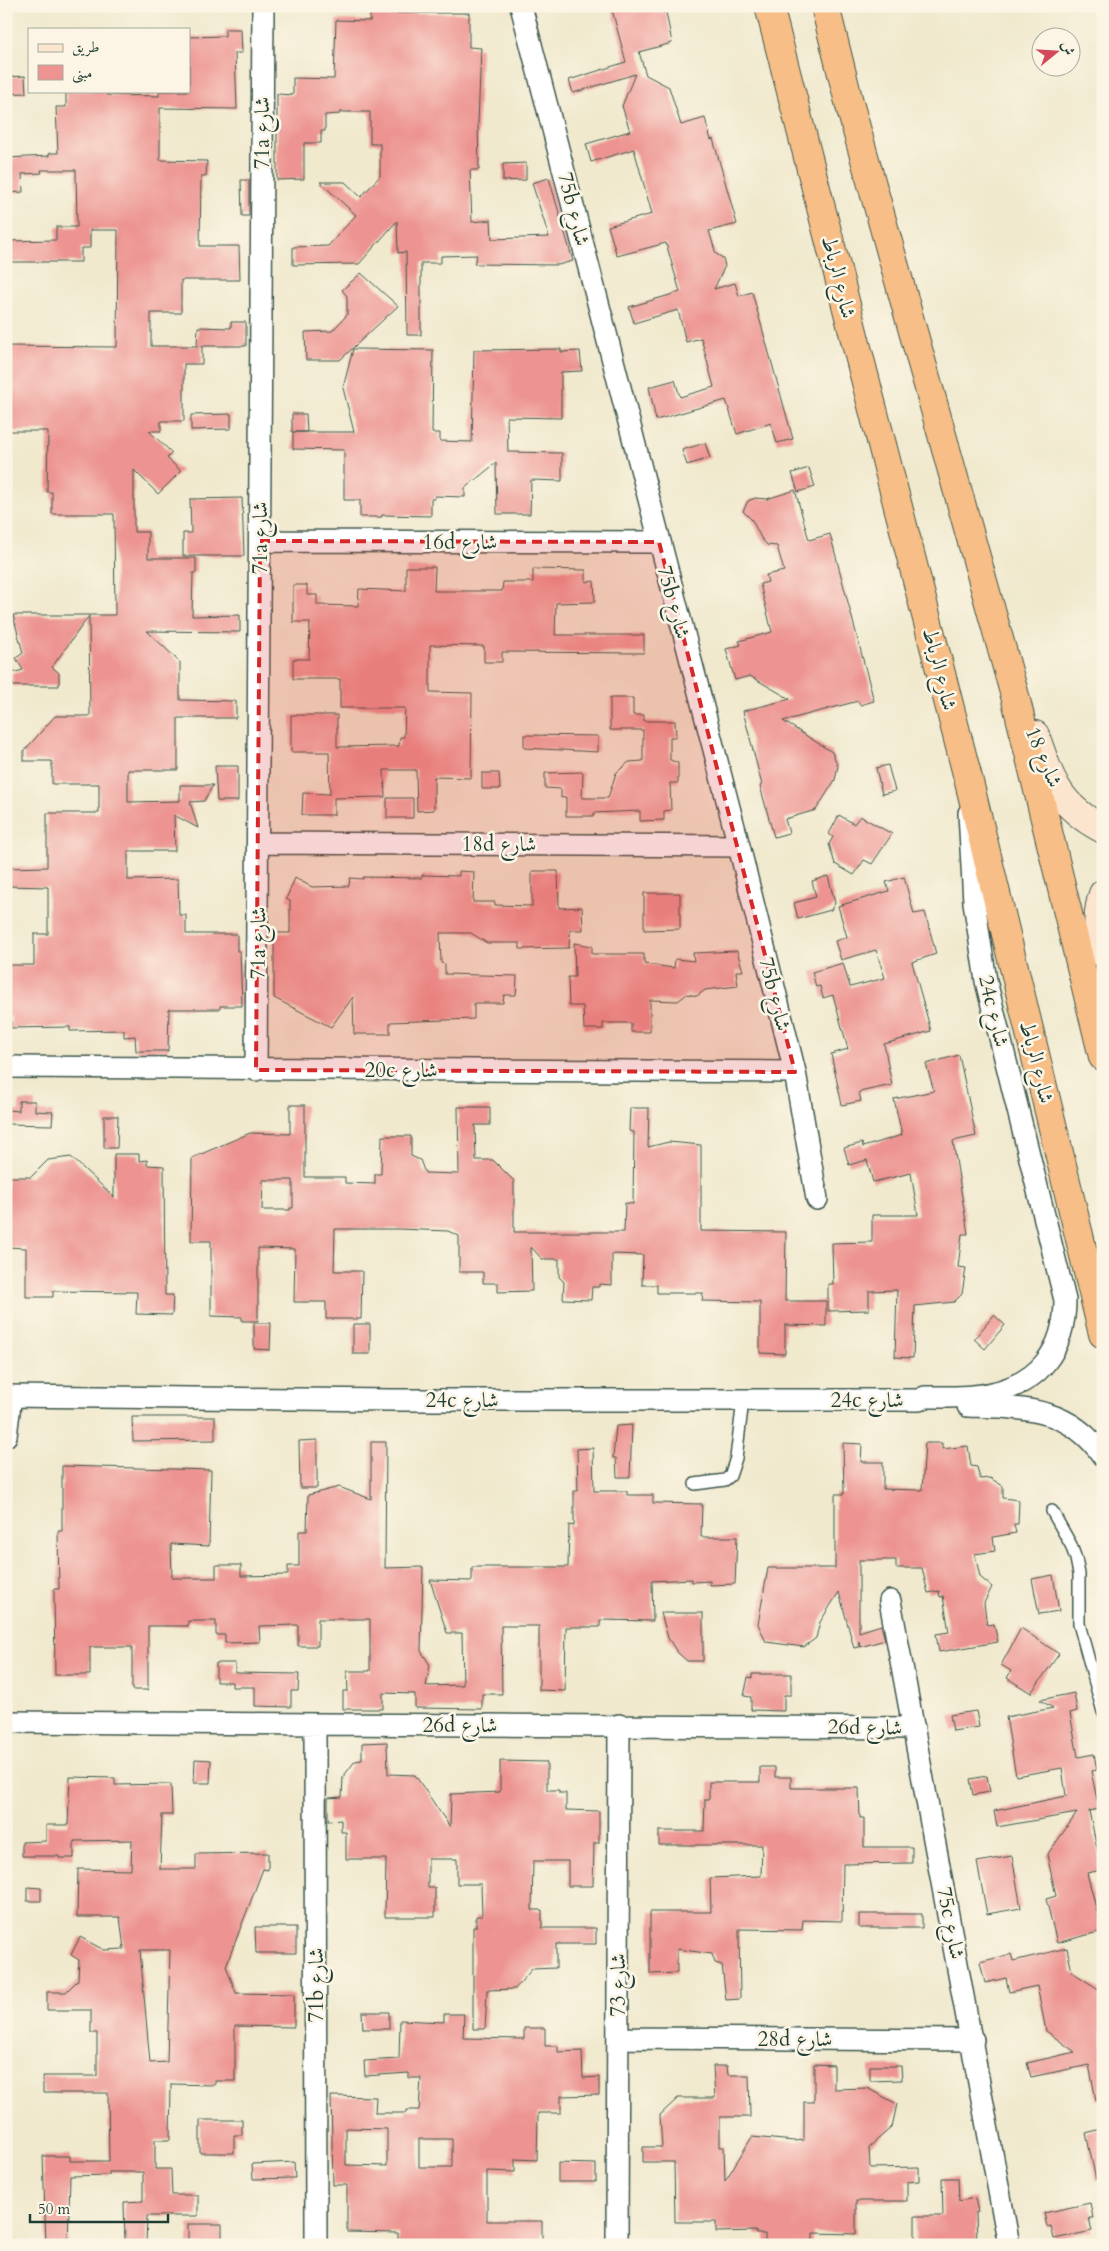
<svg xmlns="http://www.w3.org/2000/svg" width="1109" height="2251" font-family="Cardo,Amiri,serif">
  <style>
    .building { fill: #ed9492; fill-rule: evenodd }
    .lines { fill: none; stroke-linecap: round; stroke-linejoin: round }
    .lane-casing { stroke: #3e574b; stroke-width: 14 }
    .street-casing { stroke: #3e574b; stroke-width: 24 }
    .secondary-casing { stroke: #3e574b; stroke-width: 30 }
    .highway-casing { stroke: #3e574b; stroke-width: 30 }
    .lane { stroke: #fff; stroke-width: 11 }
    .street { stroke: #fff; stroke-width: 21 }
    .secondary { stroke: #fce5cf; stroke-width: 28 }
    .highway { stroke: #f7be87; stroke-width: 28 }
    .marked { fill: #d62828; fill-opacity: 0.2; stroke: #d62828; stroke-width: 4; stroke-dasharray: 10 6; stroke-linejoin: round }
    .labels { text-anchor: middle; stroke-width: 5; stroke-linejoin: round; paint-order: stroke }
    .street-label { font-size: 21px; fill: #1f3d34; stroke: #fcf5e5 }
  </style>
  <rect width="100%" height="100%" fill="#fcf5e5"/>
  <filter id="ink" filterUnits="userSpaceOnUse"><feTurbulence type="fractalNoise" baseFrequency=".02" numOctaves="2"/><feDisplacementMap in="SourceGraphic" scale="10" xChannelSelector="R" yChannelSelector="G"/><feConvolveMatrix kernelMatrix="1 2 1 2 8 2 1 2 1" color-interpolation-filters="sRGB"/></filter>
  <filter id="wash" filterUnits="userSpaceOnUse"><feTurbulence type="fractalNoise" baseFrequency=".0096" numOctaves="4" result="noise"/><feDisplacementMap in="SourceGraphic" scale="20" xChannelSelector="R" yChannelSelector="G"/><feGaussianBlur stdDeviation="1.12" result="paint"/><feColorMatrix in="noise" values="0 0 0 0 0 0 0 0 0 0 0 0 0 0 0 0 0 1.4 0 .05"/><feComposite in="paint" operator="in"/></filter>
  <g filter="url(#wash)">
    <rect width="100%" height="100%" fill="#f0e9ce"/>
    <g id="blocks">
      <path class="building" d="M611 6H661L663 13 666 12 672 43 639 52 646 75 669 87 681 125 705 118 711 140 713 139 737 224 709 231 716 254 723 258 725 266 714 289 735 283 739 296 752 292 793 439 777 443 771 423 737 434 726 400 656 420 649 387 675 380 680 397 714 387 701 338 686 342 678 310 634 323 629 307 680 292 666 243 617 256 608 226 652 214 634 149 591 162 586 144 630 131 622 106 635 74 573 93 569 80 626 62Z
        M370 13H469V47L481 48 478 123 479 170H470L472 222 491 220 492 239 549 237 532 183 549 178 573 261 558 265 474 264 477 255 441 256V263H421V335H407L406 252 398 253 397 221 359 264 293 265V247L328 246 356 215 320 182H345L361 197 380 176V144H370V112H340V114L325 115V131H321V143H304V179L277 180V94L293 95V78L334 79 336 20 370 21Z
        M225 29H241L242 53H235L237 109 160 108V160L207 161 206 176H201L200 246H239L240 280H181V313H151V346H197L198 327 231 328V322H246V346H202V364H184V421H161V431H149L172 453 167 458 181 471 158 494 134 470V532H148V558H196V573H193L192 616 240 615V632L147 631 180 662V700L236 701V718H178V770H128V802L180 801V785H213L204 801 190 802 198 828 174 815 175 851H128V880L178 879 179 915H186V934H237V951H240L242 1006H220V1009H169L168 1051H136L135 1036 124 1037V1030L70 1031V1027L11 1028V1016H6V965H34V934H48V887L6 886V868L47 867V813H99V784H52V761H24V751L55 716H90L89 616 52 667 59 673V686H13L12 673 23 670 16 658 23 653 13 615H115L114 514H52V492H47L48 431H6V346L117 347 118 230H90V248H81V262H6V241L56 240V227H77L76 170H41L42 173 22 174 23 192 6 193V158L49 156V153H58L56 107H66V91H107V95L159 96V91H189V37L225 36Z
        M25 76 26 93 6 94V77Z
        M526 163V180L503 181V164Z
        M241 180H249V216H242Z
        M361 273 398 306 340 360H306L305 332 332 331 347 315V296L342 290Z
        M353 349 433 350 432 433H440V441L472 442 474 350 561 349V352L580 351 582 371 561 372V418L507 417 508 452 562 453V481L531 480 530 514H497L496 463 465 488V497L435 496V499H431V516L382 515V517H360V500H344V450L293 449V432H354L343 388Z
        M231 414V429L191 430V415Z
        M292 414H306L307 432H292Z
        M705 443 710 458 687 465 682 450Z
        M809 468 815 487 798 492 792 473Z
        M795 490 809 540 830 534 874 701 860 705 858 701 783 721 832 752 838 766 835 780 816 810 785 819 789 833 774 837 760 786 762 785 743 711 790 699 750 676 735 680 726 649 741 645 739 641 772 632 760 584 768 582 766 575 784 571 777 546 767 545 761 538 752 520 743 511 748 501 755 498 767 499Z
        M242 498 244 556H183V533H191L190 499Z
        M406 567H435L434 591H502L503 582H533V569L586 570V582L594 581 595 602 556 603 555 635H644V653L502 652V662H484V646L430 645V692L472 693 471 778 434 777V810L417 811 416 770H384L385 797 334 798V815H302L303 793 330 794 329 752H291V715H337V747L399 746 400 737H404L405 708H340V679H293V659H309L310 622H293V585H307V595H317V605L358 606 359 589 406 591Z
        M610 698H633V715H644V721H675L676 737H670V760L678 763V783H670L671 810 664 811V820L640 821V811L594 813V816H566V797L561 798V789L545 788V773L583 772 582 798H608L616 773 629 762 643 761V730H610Z
        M524 735 598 736V752L524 748Z
        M888 765 895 791 882 794 876 768Z
        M215 766H238V801H217Z
        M482 773H499L500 789H482Z
        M387 798H413V818H387Z
        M839 815 854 824 860 816 892 834 872 864 864 860 854 875 835 864 829 844 833 837 829 834Z
        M459 871 474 872 473 902H495V905L532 906V871H558L559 908 582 907 583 930H570L569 948 520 949V943H487L471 933H440L441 963 445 964V974L517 976 516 995H504L503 1003H474V1019L390 1022V1034H354L353 997 331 1027 274 998V933H290V901L286 899 295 878 312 887 349 886 350 878 363 879V877L422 878V875L459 876Z
        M828 876 835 903 831 910 798 919 794 903 816 897 812 881Z
        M904 877 914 914 925 912 936 954 912 962 931 1031 884 1044 892 1085 859 1092 861 1101 842 1105 831 1054 848 1049 833 995 823 998 820 986 816 987 812 972 843 963 850 987 885 978 876 950 841 960 835 941 847 937 838 906 889 891 886 882Z
        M644 893H680V929L644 930Z
        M574 943 592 946V954H644V964L674 968 675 959 694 961 693 953 737 951 743 971H736L738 986 705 990 697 996 687 994 678 1001 650 1000V1032H631V1023H603V1029H584L583 1006H569L568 977H575Z
        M959 1055 976 1136 953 1141 968 1234H962L958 1267 966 1268 962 1294 954 1302 915 1306 913 1358 895 1357 897 1290 869 1291V1310L828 1311V1284H833L832 1243 872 1242V1215H918L911 1173 873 1182 867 1160 849 1165 844 1148 862 1143 863 1147 902 1135 894 1099 934 1091 926 1064Z
        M19 1101H35V1111L53 1112 52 1125 6 1124V1110L19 1111Z
        M290 1105H305V1177H345V1183L375 1184V1174H381L382 1136H411V1156L420 1160 425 1173 459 1174 458 1107H490V1125H475L476 1160H493L514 1181V1232H624L625 1203 633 1204 634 1132 629 1131 630 1108H649L648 1147 669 1142 701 1145V1231L786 1232 785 1301H826V1326L785 1325V1354L760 1353V1302L702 1301 703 1293H657V1285H642L643 1255 612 1254V1285L599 1284V1287H592L591 1300 563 1299 564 1282 559 1277V1259H542L531 1247 532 1291 498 1292V1283H483V1272H459V1236L448 1231 398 1229H335L334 1271H362L361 1319H326V1302H294L295 1249 258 1248V1321H242V1317L211 1316V1241H191L192 1158 250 1133 290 1134ZM263 1180H293V1208H290V1210H262Z
        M104 1116H118L117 1148H104Z
        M114 1154H139V1161L147 1160V1165L164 1166 165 1295H173L172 1315 136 1314 137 1292 53 1291V1297H26V1248L6 1247 7 1177H31L48 1160 71 1157 114 1197Z
        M994 1315 1005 1325 985 1349 974 1339Z
        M254 1323H271L270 1350 254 1349Z
        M353 1324H370V1354H353Z
        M132 1417H215V1440L133 1441Z
        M632 1425 630 1477H617L616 1458H613L616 1426Z
        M317 1440V1488H300L299 1441Z
        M371 1442H386L385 1568 423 1567 421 1651 430 1665 426 1686 463 1685 462 1633H447L430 1580 472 1581V1567H568L569 1525 574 1526V1491H578L577 1449 593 1448 594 1491H627V1495H653V1503L702 1504 701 1537H737L735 1584 710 1585V1581L692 1582V1579L652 1581 653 1621 600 1620V1627H566L565 1691 539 1690V1626H501L502 1694H482V1709L415 1708V1694L383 1693V1709H343V1691H348L347 1671H370V1619H318V1646H298V1625L259 1626 260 1642 225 1643V1635H216V1621H188V1626H148V1690H132V1647H90V1675H55L54 1589H59L58 1531H62V1466L211 1470 209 1546 171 1544 172 1578H216V1565H241V1576L288 1575V1566H299V1531H307L308 1495 339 1487 371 1499Z
        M843 1443 862 1444 861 1462H883V1489L922 1490 925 1443H942V1449L968 1446 971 1466 977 1467 980 1479 990 1478 1003 1486V1498L1019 1500 1018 1524H1014L1016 1533 993 1537 995 1551 975 1554 980 1577 992 1587 984 1603 987 1625 994 1624 998 1642 939 1652 936 1634 949 1632 943 1596 940 1597 939 1591 928 1593 922 1568H896V1560H859V1632L881 1625 885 1640 860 1647 859 1641V1647L854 1648 839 1592 820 1622 816 1638 804 1647 766 1642 758 1624 768 1568H835V1494H844Z
        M1053 1575 1059 1611 1039 1614 1032 1579Z
        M661 1613H703V1661H687L677 1652 668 1638Z
        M1021 1628 1059 1654 1031 1693 1007 1678 1011 1671 1001 1665Z
        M216 1663H235V1673L299 1674 298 1691H291V1707L255 1706V1687H232V1682H216Z
        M752 1674H791V1695H784V1711L751 1710V1697L744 1696 748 1677 752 1678Z
        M1074 1693 1077 1711 1070 1713 1078 1757 1094 1754 1097 1770 1091 1771 1099 1809 1089 1811 1102 1870 1087 1873 1102 1931 1057 1943 1046 1899 1056 1896 1047 1855 1077 1813 997 1827 994 1811 1066 1796 1062 1768 1016 1776 1006 1717 1053 1708 1040 1700Z
        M976 1711 979 1727 953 1731 950 1715Z
        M387 1742 388 1774 415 1775 450 1827 451 1794 500 1792V1761L547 1762V1790H559V1793H566V1810L599 1811V1843H594L593 1886H568V1861H533L532 1910H542V1928H596V1944H556V1968L532 1969 515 1989 487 1990 485 2029H473V1927H476V1916H482L481 1884H457V1859H428V1888H435V1917H385L386 1859H346V1832H341V1820L328 1821V1798L342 1797 343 1777 355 1761 362 1760V1743Z
        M195 1759 211 1760 210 1783H194Z
        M760 1767H775V1777H791V1788H859L860 1818H864V1847H912V1863L843 1864 842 1921 803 1920 802 1930 739 1929 740 1999 726 2000 722 1965 715 1963 712 1954 677 1949V1973L650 1974V1912H711L710 1878 761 1876 762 1845H659V1831H704L705 1799H709V1782H760Z
        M987 1776 990 1792 973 1795 970 1779Z
        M70 1777 115 1778V1785L171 1784 172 1815H162L160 1869H196V1854L268 1853V1870L263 1869 226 1966 236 1993 294 1994V2027L235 2026V2081H215V2085L171 2084 170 2140H155V2169H171L172 2195H198V2216H147L146 2245H125L124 2202 143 2201V2172H109V2175L70 2176 68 2245H46L43 2156H70V2161H109L108 2093H43V2076H97V2033H91V2010H47V1992H66L78 1980 79 1960 71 1955 80 1937 104 1950 124 1949 120 1917H77L78 1869 131 1870 132 1840 74 1841V1858H59V1856H22V1842L46 1841V1825H68ZM140 1950H170L167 2062 150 2063Z
        M1012 1856 1021 1908 987 1914 977 1862Z
        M27 1887 41 1888V1901H27Z
        M859 1914H922V1928H859Z
        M255 1927H296V1953H256Z
        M1067 1948 1072 1972 1103 1992V2099L1096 2100 1089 2065 1031 2077 1027 2063 1075 2052 1046 2031 1037 1986 1009 1992 1006 1978 985 1983 980 1962 1011 1954 1013 1961Z
        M362 2012H389V2029H363Z
        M444 2014H464L463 2038 524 2039V2028H545V2046H558V2052L582 2051 583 2078 599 2077V2095L561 2096V2113H538L537 2160 515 2159V2172L487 2171V2221H542V2245H398V2233L347 2232V2185H333L331 2096 376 2097 375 2113H406V2110H419L421 2078H409V2073L365 2076 364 2061 399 2059 400 2020 444 2022ZM346 2128 387 2129V2166L346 2165ZM419 2139H452V2167H419Z
        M814 2064 834 2065V2089L867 2088 897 2104 892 2127 869 2147 870 2168 919 2167V2181L907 2182V2201H856V2234L813 2233V2245H765V2234H756V2231L716 2232V2222H675L674 2162H643V2147H662L660 2115 678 2098H715L713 2066H727L728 2075H749L750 2117H720V2147H724L725 2181 752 2137 794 2141 804 2140V2102H814Z
        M870 2066H901L902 2080 870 2081Z
        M200 2120H242V2135H234V2153H200Z
        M1103 2128V2180H1096L1086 2133Z
        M294 2162 295 2178 253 2179 252 2164Z
        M558 2163 596 2164V2182H558Z
        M942 2178H958L959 2201 975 2198 978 2212H976L977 2244H915V2216H943Z
        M1090 2203 1093 2218H1089L1092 2231 1054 2239 1051 2226 1047 2227 1044 2213Z
        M188 2224H222V2245H188Z"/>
    </g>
  </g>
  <g filter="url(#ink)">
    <use href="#blocks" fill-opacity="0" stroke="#3e574b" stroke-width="1"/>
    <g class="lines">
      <defs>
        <path id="lane" d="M695 1484 725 1480 730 1476 736 1458 743 1400
          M1052 1511 1071 1545 1076 1559 1079 1574V1624L1103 1712"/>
        <path id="street" d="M521 6 739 846 795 1072 817 1199
          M260 541 659 542
          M259 843 739 846
          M6 1067 795 1072
          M256 1070 263 6
          M6 1396 392 1400H919L925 1397C946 1397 967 1398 987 1394 1038 1385 1065 1351 1065 1300L986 981 974 902 969 813
          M968 1406C1022 1408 1069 1406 1103 1456
          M6 1436 11 1396
          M890 1601 1009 2245
          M6 1722 914 1728
          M315 1724 316 2245
          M618 2038 973 2040
          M617 2245 619 1725"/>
        <path id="secondary" d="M1035 735C1051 780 1057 805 1103 829
          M1103 894C1096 915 1098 932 1103 953"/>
        <path id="highway" d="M769 6 969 782 1103 1334
          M825 6 850 106 1015 696 1103 1057"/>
      </defs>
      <use href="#lane" class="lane-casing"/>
      <use href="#street" class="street-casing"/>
      <use href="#secondary" class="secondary-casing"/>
      <use href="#highway" class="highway-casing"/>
      <use href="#lane" class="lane"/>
      <use href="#street" class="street"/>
      <use href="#secondary" class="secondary"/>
      <use href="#highway" class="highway"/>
    </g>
  </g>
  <path class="marked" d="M260 541 659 542 795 1072 256 1070Z"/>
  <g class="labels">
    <g class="street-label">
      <text transform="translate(262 133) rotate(-90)" y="7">71a شارع</text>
      <text transform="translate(574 209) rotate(76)" y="7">75b شارع</text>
      <text transform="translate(839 277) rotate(76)" y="7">شارع الرباط</text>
      <text transform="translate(260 538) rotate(-90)" y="7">71a شارع</text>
      <text x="460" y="549">16d شارع</text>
      <text transform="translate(674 602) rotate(75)" y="7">75b شارع</text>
      <text transform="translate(940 669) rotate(76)" y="7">شارع الرباط</text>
      <text transform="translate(1044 757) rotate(67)" y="7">شارع 18</text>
      <text x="499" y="851">18d شارع</text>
      <text transform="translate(258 943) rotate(-89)" y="7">71a شارع</text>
      <text transform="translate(775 994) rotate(76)" y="7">75b شارع</text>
      <text transform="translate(994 1011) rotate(77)" y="7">24c شارع</text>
      <text transform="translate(1037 1062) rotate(76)" y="7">شارع الرباط</text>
      <text x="401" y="1077">20c شارع</text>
      <text x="462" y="1407">24c شارع</text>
      <text x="867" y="1407">24c شارع</text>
      <text x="460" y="1732">26d شارع</text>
      <text transform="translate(865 1727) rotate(1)" y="7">26d شارع</text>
      <text transform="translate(951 1923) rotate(79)" y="7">75c شارع</text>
      <text transform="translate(316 1985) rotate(-90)" y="7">71b شارع</text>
      <text transform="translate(618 1985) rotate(-90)" y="7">شارع 73</text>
      <text x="795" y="2046">28d شارع</text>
    </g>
  </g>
  <rect width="1109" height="2251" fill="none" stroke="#fcf5e5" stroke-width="25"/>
  <rect x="28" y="28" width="162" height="65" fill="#fcf5e5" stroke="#a4ab9e"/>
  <rect x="38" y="44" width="25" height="8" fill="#fce5cf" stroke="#a4ab9e"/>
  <text x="72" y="52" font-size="15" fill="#1f3d34">طريق</text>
  <rect x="38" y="65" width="25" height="15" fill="#ed9492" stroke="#a4ab9e"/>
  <text x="72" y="78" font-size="15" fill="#1f3d34">مبنى</text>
  <g transform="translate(1056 52) rotate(72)"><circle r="24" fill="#fcf5e5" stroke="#a4ab9e"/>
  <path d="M0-4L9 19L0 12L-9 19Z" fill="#d1495b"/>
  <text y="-8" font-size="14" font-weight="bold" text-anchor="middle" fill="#1f3d34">ش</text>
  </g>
  <path d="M30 2214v8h138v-8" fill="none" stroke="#1f3d34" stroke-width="2.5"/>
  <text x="38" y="2214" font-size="15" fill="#1f3d34" stroke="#fcf5e5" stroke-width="4" paint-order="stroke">50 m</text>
</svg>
